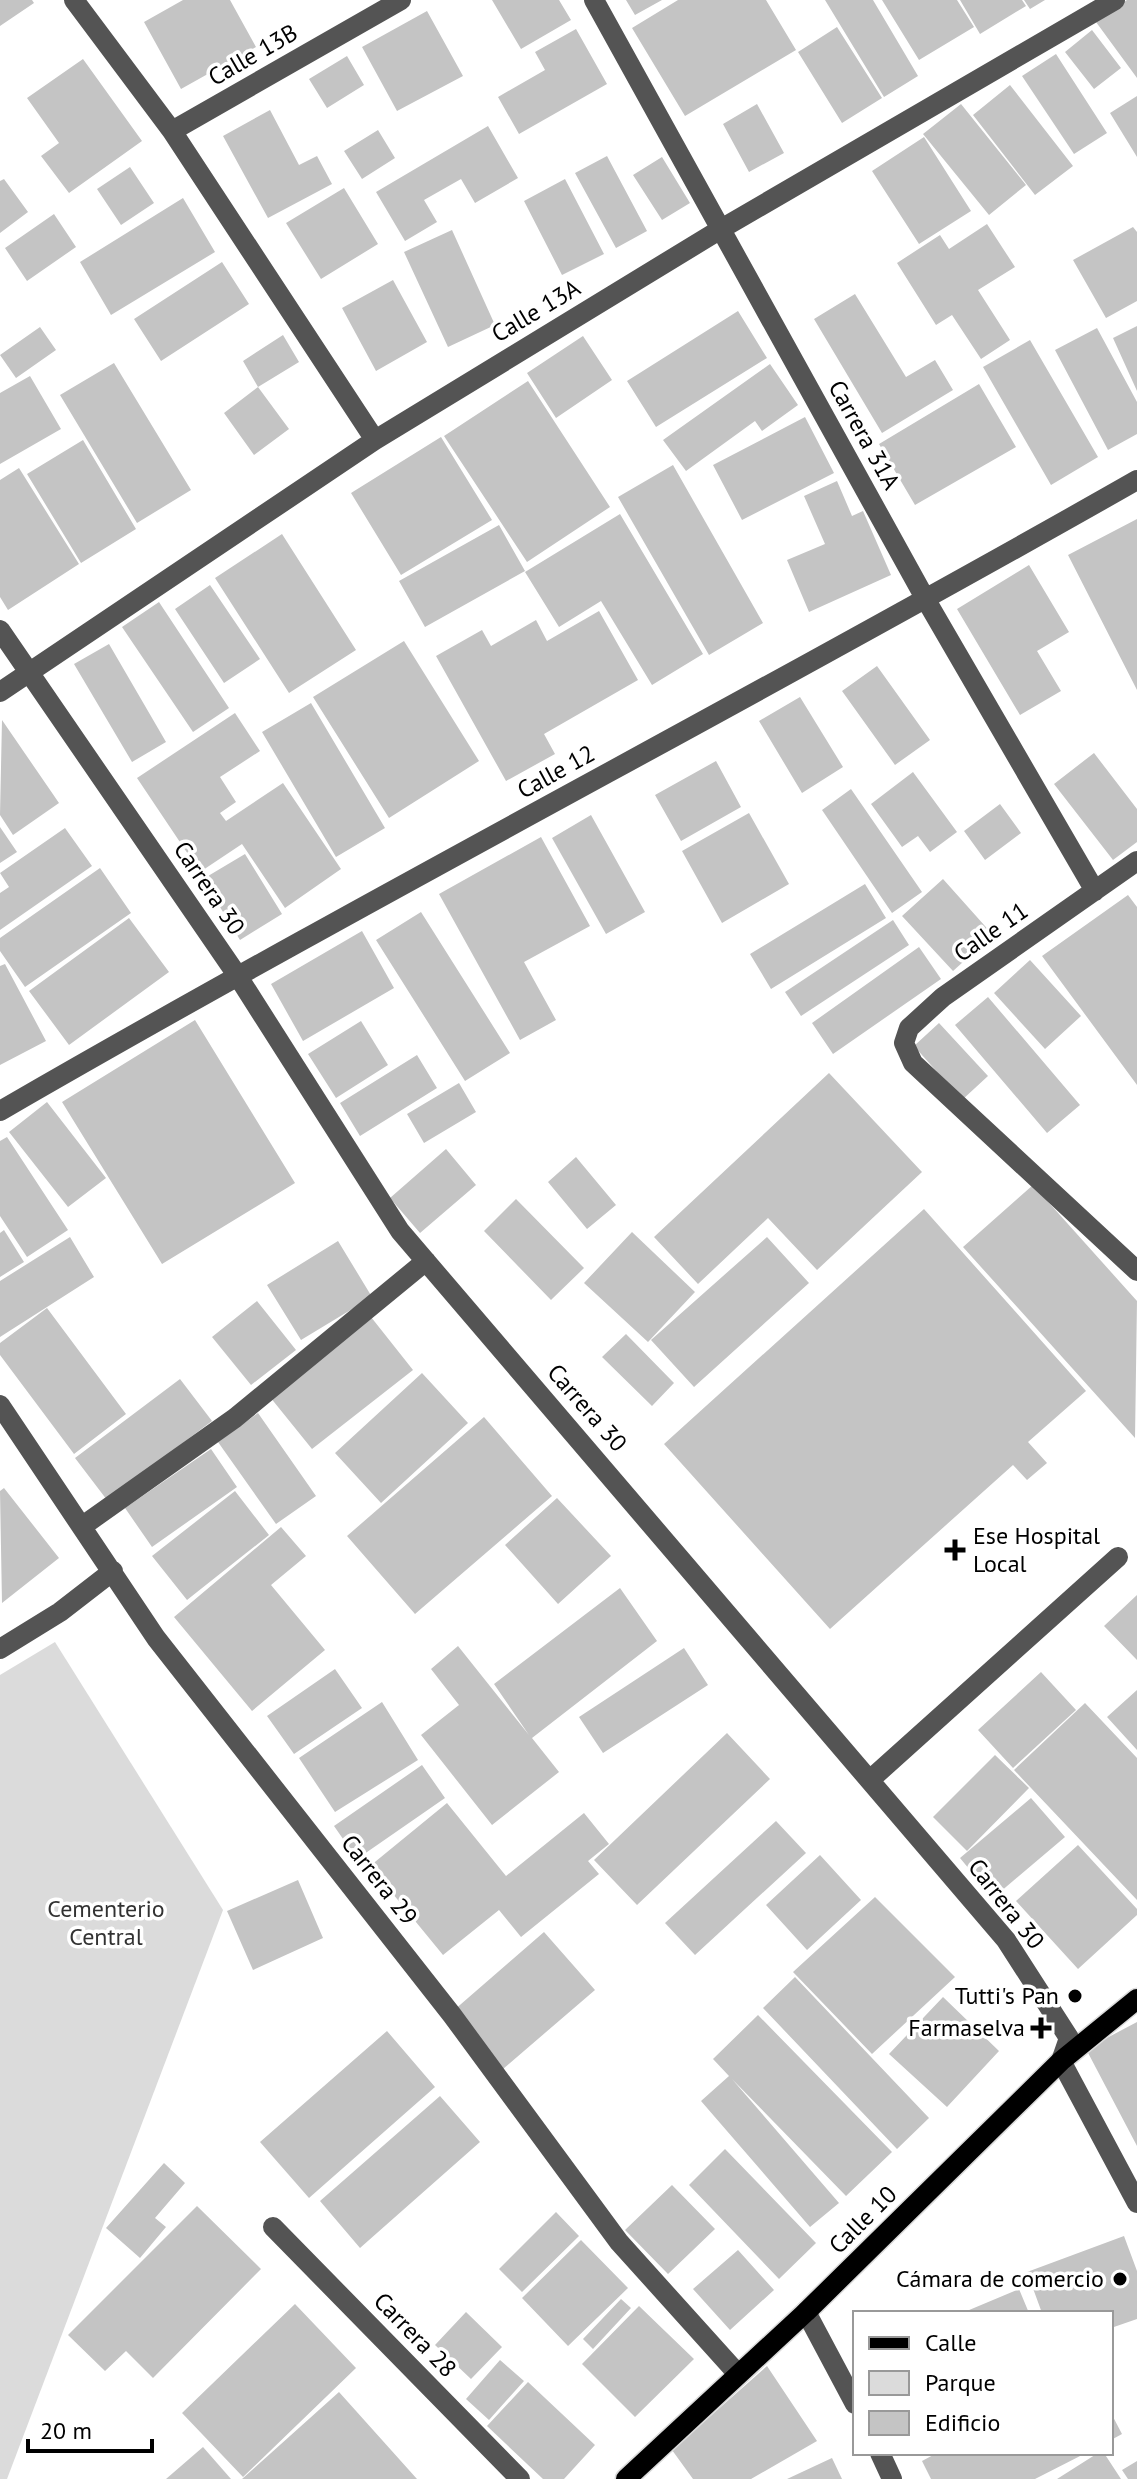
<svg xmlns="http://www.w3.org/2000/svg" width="1137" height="2479" font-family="'PT Sans',sans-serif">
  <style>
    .green { fill: #dbdbdb }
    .building { fill: #c4c4c4 }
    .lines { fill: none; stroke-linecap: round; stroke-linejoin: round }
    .major-casing { stroke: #dbdbdb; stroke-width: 23 }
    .minor { stroke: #545454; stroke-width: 20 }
    .major { stroke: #000; stroke-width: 20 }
    .poi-dot { fill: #000; stroke: #fff; stroke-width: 3 }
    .labels { text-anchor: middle; stroke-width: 7; stroke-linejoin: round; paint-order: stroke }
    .street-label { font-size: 24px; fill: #000; stroke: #fff }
    .poi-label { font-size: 24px; fill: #000; stroke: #fff; text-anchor: end }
    .park-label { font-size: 24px; fill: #323232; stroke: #fff }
  </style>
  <rect width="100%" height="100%" fill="#fff"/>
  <path class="green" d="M55 1642 223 1910 7 2479H0V1675Z"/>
  <path class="building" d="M0 0H32L34 3 0 26Z
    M183 0H230L256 47 181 89 144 22Z
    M492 0H559L571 20 521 49Z
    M626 0H662L635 15Z
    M678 0H766L796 50 685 116 632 28Z
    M825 0H873L918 76 884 97Z
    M882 0H957L974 27 919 60Z
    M960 0H1022L1026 6 980 34Z
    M1024 0H1045L1030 9Z
    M1127 0H1137V78L1096 22Z
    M427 11 463 76 397 111 362 47Z
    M837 27 882 98 842 123 798 52Z
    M576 29 607 84 519 134 498 97 545 70 535 52Z
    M1092 30 1121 68 1094 89 1065 52Z
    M1056 54 1107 133 1074 154 1022 76Z
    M347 56 364 85 327 108 309 79Z
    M83 59 142 141 69 193 41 156 59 143 27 98Z
    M1010 85 1073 166 1035 195 973 115Z
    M1137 96V157L1110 113Z
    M757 104 784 153 749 172 723 124Z
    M961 104 1026 185 989 215 923 134Z
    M270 110 299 165 317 156 332 184 268 218 223 136Z
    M488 126 518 178 475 203 461 179 424 200 437 222 405 241 376 192Z
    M378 130 395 158 362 179 344 151Z
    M924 137 971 211 919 244 872 171Z
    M607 156 647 231 616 248 575 173Z
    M662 157 690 203 662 220 633 175Z
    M130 167 154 203 121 225 97 189Z
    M4 179 28 212 0 233V181Z
    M565 179 604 254 562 275 524 201Z
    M344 188 378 244 321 279 286 223Z
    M183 198 215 252 111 315 80 262Z
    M54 214 76 247 27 281 5 248Z
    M987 224 1015 267 978 290 1010 340 981 359 952 315 936 325 897 263 940 235 949 249Z
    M1133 227 1137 232V301L1106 318 1073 260Z
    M452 230 495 325 448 347 404 252Z
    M222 262 249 304 161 361 134 319Z
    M393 280 427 342 376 371 342 308Z
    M855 294 906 377 935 360 953 390 882 433 814 319Z
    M738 311 767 358 656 427 627 381Z
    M1137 326V391L1113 338Z
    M40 327 56 350 16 378 0 355Z
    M1097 328 1137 402V434L1108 450 1055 350Z
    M283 335 299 362 258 387 243 361Z
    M583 336 612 380 556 418 527 373Z
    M1030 340 1098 457 1051 485 983 367Z
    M114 363 191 490 137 523 60 395Z
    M770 364 798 405 762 431 755 421 686 471 663 440Z
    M30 376 61 429 0 464V393Z
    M528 381 610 507 527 562 444 436Z
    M979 384 1016 447 915 505 879 444Z
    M258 387 289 429 254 455 224 413Z
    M805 417 834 473 742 520 713 465Z
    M441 437 492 520 401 575 351 493Z
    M83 440 136 529 81 563 27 474Z
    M673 465 763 623 709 655 618 497Z
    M19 468 79 564 8 610 0 597V480Z
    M837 481 852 516 863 511 891 575 809 612 787 560 825 544 804 496Z
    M620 514 703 654 652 685 601 601 559 627 525 572Z
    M1137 519V690L1068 555Z
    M499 525 525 571 425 627 399 581Z
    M282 534 356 650 289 693 215 578Z
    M1029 565 1069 632 1037 651 1061 691 1020 715 957 609Z
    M210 585 260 659 224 683 175 609Z
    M159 602 229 708 193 732 122 627Z
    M599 611 638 680 544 734 555 754 506 781 436 656 482 630 491 646 536 620 547 641Z
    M404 641 479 761 389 818 313 697Z
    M109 644 166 742 132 762 74 664Z
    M877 666 930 740 895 765 842 691Z
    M800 697 843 767 802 793 759 721Z
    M311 703 385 828 336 857 262 732Z
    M235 713 260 751 220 777 236 802 220 813 226 821 283 783 341 869 285 908 242 844 200 872 137 778Z
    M2 720 59 803 13 835 0 815Z
    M1094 753 1137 809V842L1113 860 1054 784Z
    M716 761 741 807 681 841 655 795Z
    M913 772 957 832 930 852 918 836 902 847 871 804Z
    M851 789 922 892 892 913 822 810Z
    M1000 804 1021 833 985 860 964 831Z
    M749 813 789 884 722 923 682 851Z
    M591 815 645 912 606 934 552 838Z
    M0 827 17 852 0 863Z
    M65 828 92 866 0 930V893L9 887 0 873Z
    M541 837 590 926 524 962 556 1020 520 1040 439 894Z
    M245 854 282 914 240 940 203 879Z
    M100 868 131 913 25 987 0 951V938Z
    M943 879 993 935 953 971 902 916Z
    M865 884 886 918 771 989 750 954Z
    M1128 895 1137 907V1085L1042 956Z
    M421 912 510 1053 465 1081 376 940Z
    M129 918 169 972 69 1045 29 991Z
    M893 920 909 945 801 1016 785 992Z
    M362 931 394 988 303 1041 271 984Z
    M919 947 941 979 833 1054 812 1023Z
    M1030 960 1081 1016 1045 1049 994 993Z
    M5 964 46 1041 0 1065V966Z
    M988 997 1080 1105 1047 1133 955 1025Z
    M195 1020 295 1183 162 1264 62 1102Z
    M361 1021 388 1065 336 1098 308 1054Z
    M939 1023 988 1076 962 1100 914 1046Z
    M417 1055 437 1088 360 1136 340 1103Z
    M829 1073 922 1172 817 1270 768 1218 698 1284 654 1237Z
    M459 1083 476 1112 424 1143 407 1114Z
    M47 1102 106 1178 68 1207 9 1132Z
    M7 1137 68 1230 27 1257 0 1216V1141Z
    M446 1149 476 1185 420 1233 390 1198Z
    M576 1157 616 1205 587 1229 548 1182Z
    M1033 1185 1137 1301 1135 1438 963 1247Z
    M516 1199 584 1268 551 1300 484 1231Z
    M924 1209 1086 1391 1028 1442 1047 1463 1027 1480 1013 1465 830 1629 664 1444Z
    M4 1230 24 1262 0 1277V1233Z
    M632 1232 695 1292 648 1342 584 1283Z
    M70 1237 94 1277 0 1337V1281Z
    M767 1237 809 1283 694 1387 651 1340Z
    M338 1241 372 1297 301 1340 267 1285Z
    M257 1301 296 1350 251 1385 212 1337Z
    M47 1308 126 1414 74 1454 0 1355V1343Z
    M371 1317 413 1370 312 1449 270 1397Z
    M626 1334 674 1383 652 1406 602 1357Z
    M422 1373 468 1423 381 1503 335 1453Z
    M180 1379 212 1421 107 1500 75 1458Z
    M258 1413 316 1496 276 1524 218 1442Z
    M484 1417 552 1496 415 1614 347 1536Z
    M211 1449 237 1487 152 1547 125 1508Z
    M4 1488 59 1558 2 1603 0 1491Z
    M235 1491 269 1535 187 1600 152 1556Z
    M557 1498 611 1556 558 1604 505 1545Z
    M281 1527 306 1556 271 1585 325 1650 252 1711 174 1617Z
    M620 1588 657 1641 532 1738 559 1772 492 1825 421 1735 459 1705 431 1669 458 1646 529 1735 494 1684Z
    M1137 1595V1660L1104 1626Z
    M684 1648 708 1685 603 1753 579 1717Z
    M335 1669 362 1708 294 1754 267 1716Z
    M1041 1672 1076 1710 1013 1768 978 1730Z
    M1137 1690V1750L1107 1717Z
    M382 1702 418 1760 335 1812 299 1758Z
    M1085 1703 1137 1758V1900L1014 1770Z
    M727 1733 770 1779 637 1905 594 1860Z
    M995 1755 1029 1788 967 1851 933 1817Z
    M422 1765 445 1798 357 1859 334 1826Z
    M1031 1798 1065 1837 993 1898 960 1858Z
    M447 1803 506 1876 584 1813 609 1844 588 1861 599 1874 521 1937 499 1910 443 1955 370 1866Z
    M776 1821 806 1853 695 1955 665 1923Z
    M1078 1845 1137 1909V1915L1078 1969 1016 1901Z
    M820 1855 861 1900 807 1950 766 1905Z
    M298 1880 323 1938 253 1970 227 1911Z
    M875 1897 955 1977 872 2054 793 1972Z
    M544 1932 595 1990 503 2069 453 2011Z
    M795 1977 929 2118 897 2149 763 2008Z
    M943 1997 999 2051 947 2107 889 2054Z
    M758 2015 892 2152 846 2196 732 2079 839 2203 810 2227 701 2101 729 2076 713 2059Z
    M1137 2022V2146L1086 2049Z
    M387 2031 435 2087 309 2198 260 2142Z
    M440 2096 480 2142 360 2248 320 2201Z
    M725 2149 816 2243 779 2279 689 2185Z
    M164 2163 185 2183 155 2218 166 2227 140 2258 106 2228Z
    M672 2185 715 2229 668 2274 625 2230Z
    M197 2206 261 2269 153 2378 126 2351 105 2371 68 2335Z
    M556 2212 579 2236 522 2292 499 2269Z
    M1124 2236 1137 2271V2319L1111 2328V2313H1042L1027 2272Z
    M581 2240 628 2288 568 2346 522 2298Z
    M738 2250 774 2290 730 2330 693 2289Z
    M1019 2289 1029 2313H962Z
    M621 2299 631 2308 593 2349 583 2339Z
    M295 2304 356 2368 243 2477 182 2413Z
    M639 2306 694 2359 635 2417 582 2364Z
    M466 2312 502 2347 471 2379 435 2345Z
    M500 2360 524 2381 489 2420 466 2399Z
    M767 2366 817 2441 751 2479H693L672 2450Z
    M528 2382 595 2445 564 2479H543L487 2426Z
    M339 2392 417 2479H242Z
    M1111 2413 1122 2434 1111 2440Z
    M203 2447 231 2479H166Z
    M937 2453H1086L1035 2479H931L922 2461Z
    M1098 2453H1104L1121 2479H1057Z
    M832 2458 842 2479H787Z
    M1137 2461V2479H1128L1122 2470Z"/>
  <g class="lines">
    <defs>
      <path id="major" d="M626 2479 806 2312 1061 2061 1137 1999"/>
    </defs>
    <use href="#major" class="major-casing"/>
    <path class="minor" d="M74 0 172 131 375 440
      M594 0 926 600 1095 891
      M172 131 401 0
      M0 630 237 975 400 1231 1006 1940 1069 2038 1061 2061 1137 2203
      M0 692 375 440 721 229 1115 0
      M1137 861 943 997 909 1028 904 1043 913 1063 1137 1271
      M0 1111C375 894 760 695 1137 480
      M0 1405 156 1638 452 2015 619 2242 737 2373
      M84 1525 235 1418 426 1261
      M0 1649 60 1612 113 1571
      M871 1779 1118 1557
      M273 2227 520 2479
      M806 2312 855 2404
      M880 2453 892 2479"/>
    <use href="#major" class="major"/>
  </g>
  <g class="poi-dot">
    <path d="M951 1538h8v8h8v8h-8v8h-8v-8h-8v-8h8z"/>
    <circle cx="1075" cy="1996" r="8"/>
    <path d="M1037 2016h8v8h8v8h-8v8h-8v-8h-8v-8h8z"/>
    <circle cx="1120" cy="2279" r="8"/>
  </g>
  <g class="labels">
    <g class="street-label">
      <text transform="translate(253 55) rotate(-30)" y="8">Calle 13B</text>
      <text transform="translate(536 311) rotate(-31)" y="8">Calle 13A</text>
      <text transform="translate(864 435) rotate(61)" y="8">Carrera 31A</text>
      <text transform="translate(556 772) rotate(-29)" y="8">Calle 12</text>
      <text transform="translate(209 888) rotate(56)" y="8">Carrera 30</text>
      <text transform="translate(991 932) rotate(-35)" y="8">Calle 11</text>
      <text transform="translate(587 1408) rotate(49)" y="8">Carrera 30</text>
      <text transform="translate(379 1880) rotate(52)" y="8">Carrera 29</text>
      <text transform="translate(1006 1904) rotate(52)" y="8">Carrera 30</text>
      <text transform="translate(863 2220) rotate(-45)" y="8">Calle 10</text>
      <text transform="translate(415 2335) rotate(46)" y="8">Carrera 28</text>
    </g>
    <g class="poi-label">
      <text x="973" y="1544" text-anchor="start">Ese Hospital<tspan x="973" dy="28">Local</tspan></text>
      <text x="1059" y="2004">Tutti's Pan</text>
      <text x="1025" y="2036">Farmaselva</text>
      <text x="1104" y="2287">Cámara de comercio</text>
    </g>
    <g class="park-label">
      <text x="106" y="1917">Cementerio<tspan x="106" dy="28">Central</tspan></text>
    </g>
  </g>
  <rect x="853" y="2311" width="260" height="144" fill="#ffffff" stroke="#999999" stroke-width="2"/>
  <rect x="869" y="2337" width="40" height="12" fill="#000000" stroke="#999999" stroke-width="2"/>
  <text x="925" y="2351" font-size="24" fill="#000000">Calle</text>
  <rect x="869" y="2371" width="40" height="24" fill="#dbdbdb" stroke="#999999" stroke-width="2"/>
  <text x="925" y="2391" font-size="24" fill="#000000">Parque</text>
  <rect x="869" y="2411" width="40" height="24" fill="#c4c4c4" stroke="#999999" stroke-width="2"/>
  <text x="925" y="2431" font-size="24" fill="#000000">Edificio</text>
  <path d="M28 2439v12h124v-12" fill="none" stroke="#000000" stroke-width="4"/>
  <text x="40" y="2439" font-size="24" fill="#000000" stroke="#ffffff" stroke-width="6" paint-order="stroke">20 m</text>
</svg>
